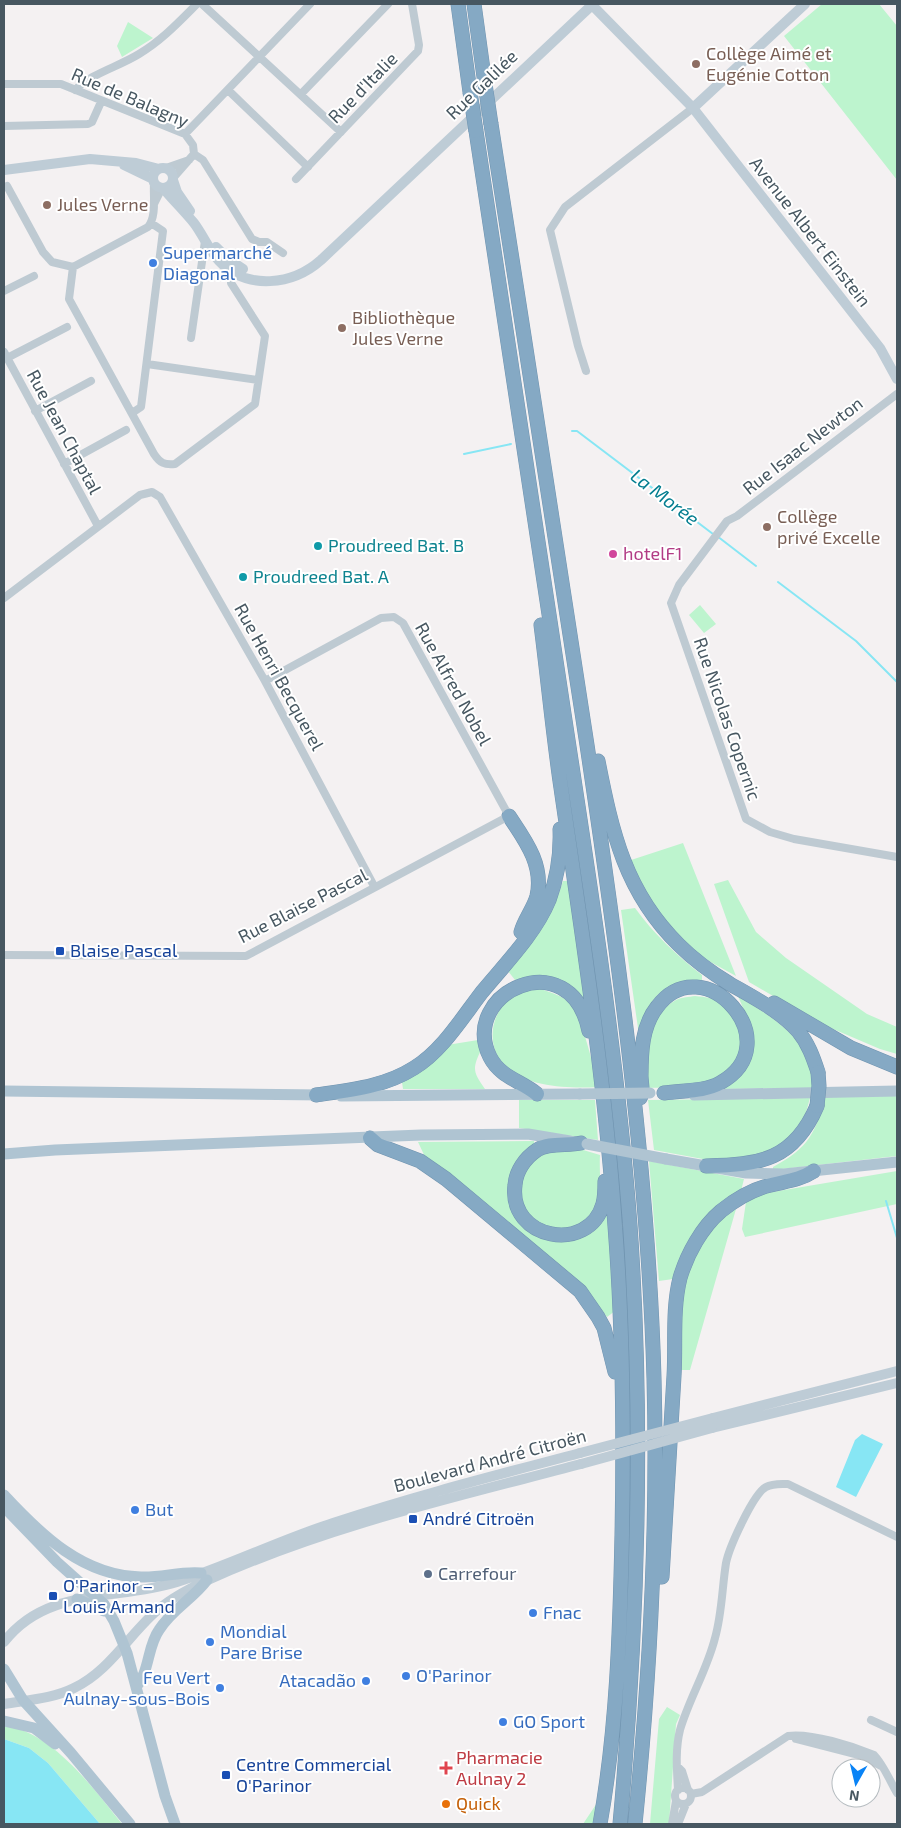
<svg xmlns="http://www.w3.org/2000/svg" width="901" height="1828" font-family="'Exo 2',sans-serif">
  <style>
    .green { fill: #bdf4ce }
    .water { fill: #87e6f4 }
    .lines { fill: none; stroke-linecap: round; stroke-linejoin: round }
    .stream { stroke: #87e6f4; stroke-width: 2 }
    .highway-casing { stroke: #7094b0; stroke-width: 15 }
    .street { stroke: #becad2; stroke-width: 8 }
    .secondary { stroke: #beccd6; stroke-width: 10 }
    .primary { stroke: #afc4d2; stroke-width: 11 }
    .highway { stroke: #85a9c4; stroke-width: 14 }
    .highway-bridge-casing { stroke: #7094b0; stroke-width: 15; stroke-linecap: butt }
    .secondary-bridge { stroke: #beccd6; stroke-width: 10 }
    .primary-bridge { stroke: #afc4d2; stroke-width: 11 }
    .highway-bridge { stroke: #85a9c4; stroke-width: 14 }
    .education-dot { fill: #8d6e63; stroke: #fff; stroke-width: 2 }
    .shop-dot { fill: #3f7fe0; stroke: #fff; stroke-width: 2 }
    .culture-dot { fill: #0f9aa8; stroke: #fff; stroke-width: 2 }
    .hotel-dot { fill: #d1479c; stroke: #fff; stroke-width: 2 }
    .transit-dot { fill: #1a4fb4; stroke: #fff; stroke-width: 2 }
    .service-dot { fill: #5c6f8a; stroke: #fff; stroke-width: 2 }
    .health-dot { fill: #e0444e; stroke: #fff; stroke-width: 2 }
    .food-dot { fill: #e8710a; stroke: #fff; stroke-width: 2 }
    .labels { text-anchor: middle; stroke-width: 4; stroke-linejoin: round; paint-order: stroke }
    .education-label { font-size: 18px; fill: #785e54; stroke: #fff; text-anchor: start }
    .street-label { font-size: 18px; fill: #475761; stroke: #fff }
    .shop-label { font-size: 18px; fill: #366cbe; stroke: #fff; text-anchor: start }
    .culture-label { font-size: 18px; fill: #0d838f; stroke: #fff; text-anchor: start }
    .hotel-label { font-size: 18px; fill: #b23c85; stroke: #fff; text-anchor: start }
    .transit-label { font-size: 18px; fill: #164399; stroke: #fff; text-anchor: start }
    .service-label { font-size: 18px; fill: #4e5e75; stroke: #fff; text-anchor: start }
    .health-label { font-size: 18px; fill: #be3a42; stroke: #fff; text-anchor: start }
    .food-label { font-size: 18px; fill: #c56008; stroke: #fff; text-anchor: start }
    .water-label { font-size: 19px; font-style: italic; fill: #047e90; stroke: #fff }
  </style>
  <rect width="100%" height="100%" fill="#f4f1f2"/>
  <path class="green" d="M822 4H879L897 26V180L784 36Z
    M128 22 153 38 122 57 117 46Z
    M700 605 716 624 704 633 689 615Z
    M683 843 736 976 696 954 659 915 628 861Z
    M728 880 756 932 786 958 867 1014 897 1027V1054L880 1049 819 1023 749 982 714 884Z
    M563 881H571L587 997 582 998 530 978 515 980 508 971C531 942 552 917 563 881Z
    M635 908C654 934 676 955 702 975V984C693 985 683 984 674 986 649 992 643 1020 640 1042L621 910Z
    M541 989C552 993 564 996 572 1005 580 1012 596 1074 598 1087 570 1089 522 1087 503 1064 483 1041 493 1002 522 991 527 989 535 989 541 989Z
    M695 996C705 997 716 998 725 1004 728 1007 731 1013 733 1017 748 1041 741 1064 717 1079 700 1089 667 1087 648 1088 646 1059 646 1016 676 1000 682 997 689 997 695 996Z
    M738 996C775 1019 813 1040 814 1088L718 1089 736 1077 750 1025Z
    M478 1040 481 1050C472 1069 473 1072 485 1089H403L402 1082 447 1045Z
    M897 1094V1156L773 1170V1167C810 1147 815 1133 826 1095Z
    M810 1098 804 1120 793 1140 773 1153 719 1162 654 1150 648 1100Z
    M519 1100H595L598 1140 519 1128Z
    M534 1141 535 1146 519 1161 516 1216 569 1240 608 1209 615 1311 607 1317 582 1285 426 1159 418 1142Z
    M570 1146 600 1155C599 1169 602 1194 598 1206 591 1224 566 1233 549 1228 539 1225 531 1217 524 1210 523 1201 520 1190 521 1182 523 1159 552 1149 570 1146Z
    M649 1161 744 1179 741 1191 673 1279 659 1281Z
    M897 1171V1204L745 1237 742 1229 746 1202 761 1194Z
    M736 1209 690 1370H680L679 1358C681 1333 680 1306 684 1282 687 1262 716 1215 736 1209Z
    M667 1707 680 1715 676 1724 669 1824H650L659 1719Z
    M4 1726C51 1730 94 1789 122 1824H100L48 1763 29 1748 4 1739Z
    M597 1803 593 1824H583Z"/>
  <path class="water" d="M862 1434 883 1444 856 1497 836 1487 855 1440Z
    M4 1739 29 1748 48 1763 100 1824H4Z"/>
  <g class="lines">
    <path class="stream" d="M572 431H577L713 534
      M464 454 511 444
      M717 536 756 566
      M778 582 856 641 897 682
      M886 1201 897 1238"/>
    <defs>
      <path id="highway" d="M458 4 470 92
        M474 4 485 84
        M491 124C523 331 556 538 587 745 618 954 648 1166 654 1378 658 1527 650 1676 635 1824
        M476 131C505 323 534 515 563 707 589 879 617 1052 630 1225 644 1425 638 1625 620 1824
        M541 625C548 679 553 734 561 788 582 934 605 1079 615 1226 623 1329 624 1432 622 1535 620 1631 617 1729 600 1824
        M598 761C612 832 625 892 679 945 693 959 712 973 730 984 753 997 780 1011 798 1031 808 1043 813 1057 818 1072
        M509 816C525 840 544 865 537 896 534 908 524 920 521 932
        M774 1003 851 1048 897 1067
        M537 1094C521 1081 500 1077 490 1057 458 992 571 941 589 1031
        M316 1095C350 1090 384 1087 414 1068 442 1051 462 1018 482 992 505 964 535 934 549 900 558 876 561 854 560 829
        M640 1098C644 1092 641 1083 641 1076 641 1052 642 1026 657 1007 703 945 792 1043 720 1083 704 1092 682 1090 664 1093
        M370 1138 378 1145 420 1161 446 1179 580 1291 598 1317 604 1328 615 1372
        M581 1143C568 1146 548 1142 537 1150 525 1158 516 1171 515 1185 508 1240 589 1254 603 1204 605 1197 605 1189 605 1181
        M706 1166C760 1165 794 1160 817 1106
        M662 1577C666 1510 670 1443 674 1376 676 1344 672 1310 680 1278 687 1254 702 1227 721 1211 736 1199 753 1189 771 1185 787 1181 800 1180 814 1171"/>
    </defs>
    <use href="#highway" class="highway-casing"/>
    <path class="street" d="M202 4 341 132
      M4 84H61L185 134 193 145 194 154 173 178
      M75 90C92 73 118 67 139 54 161 41 178 23 197 4
      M228 90 308 167
      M301 94 388 4
      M4 126 88 124 92 122 101 102
      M185 134 310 4
      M194 154 203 160 252 239 259 242H267L283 253
      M166 168 189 160
      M296 179 418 51 419 45 412 4
      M7 186 43 252 52 262 73 267
      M154 204 162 188
      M73 267 69 299 154 454C160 463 164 465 175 464L255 404 265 336 231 283 232 268
      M73 267 148 227C157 216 153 196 154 182
      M4 291 34 276
      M191 338 205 241
      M4 352 98 526
      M7 358 67 327
      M147 364 258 380
      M586 371 578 346 550 230 565 207 693 108
      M897 394 737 516 727 521 679 585 671 603 746 819 770 832 794 839 897 857
      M35 411 91 381
      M132 413 141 407 163 231 151 223
      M64 464 126 430
      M4 598 140 495 152 492 160 497 265 681 374 886
      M4 955 246 956 509 816 403 623 394 617 381 618 265 681
      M871 1720 897 1732
      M796 1739 862 1756 881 1766
      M679 1768 682 1771 688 1790
      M675 1796a8 8 0 1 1 16 0a8 8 0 1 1-16 0Z
      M678 1790C677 1771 675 1750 680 1730 689 1699 707 1670 715 1638 722 1614 722 1588 726 1563 729 1548 753 1494 766 1487 773 1483 781 1484 788 1484L897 1537
      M691 1794 702 1792 788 1736C812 1733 852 1746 874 1755 883 1764 890 1781 897 1793
      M672 1824 676 1801
      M678 1824 686 1804"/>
    <path class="secondary" d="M693 108 805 4
      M124 165 153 179
      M153 178a10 10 0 1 1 20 0a10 10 0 1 1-20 0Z
      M4 170 90 159 136 163 159 169
      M173 180 177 192 190 211
      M163 188C173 200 184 211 194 223 203 235 209 250 219 261 247 291 293 285 321 260L592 5 693 108 880 348 897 379
      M216 247 228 259 243 269
      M713 1418 897 1371
      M712 1428 897 1383
      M4 1642C47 1586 117 1601 177 1582 230 1565 280 1540 333 1523 414 1496 497 1475 580 1453
      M4 1704C27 1700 52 1699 74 1688 107 1672 125 1641 151 1616 166 1601 188 1589 208 1580 327 1526 456 1497 581 1464"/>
    <path class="primary" d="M4 1091 323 1095
      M694 1095 897 1091
      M341 1096 580 1094
      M4 1154 55 1150 421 1135 528 1134 570 1141
      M666 1159 746 1173 784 1174 897 1162
      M4 1495C41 1535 83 1576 141 1577 161 1578 181 1571 201 1573
      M4 1507 57 1562 104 1604 114 1621 127 1653 165 1796 175 1824
      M77 1599 104 1611
      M4 1669 23 1700 71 1753 130 1824
      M136 1687C150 1671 147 1647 159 1630 172 1609 193 1599 207 1580
      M4 1721 34 1728 55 1744"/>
    <use href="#highway" class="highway"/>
    <defs>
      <path id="highway-bridge" d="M485 84 491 124
        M470 92 476 131
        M817 1106 819 1086 818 1072"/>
    </defs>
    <use href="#highway-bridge" class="highway-bridge-casing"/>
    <path class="secondary-bridge" d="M580 1453 713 1418
      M581 1464 712 1428"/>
    <path class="primary-bridge" d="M580 1094 650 1093
      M587 1144 666 1159"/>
    <use href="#highway-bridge" class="highway-bridge"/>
  </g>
  <g class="education-dot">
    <circle cx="696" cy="64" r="5"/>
    <circle cx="47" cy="205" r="5"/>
    <circle cx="342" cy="328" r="5"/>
    <circle cx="767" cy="527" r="5"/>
  </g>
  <g class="shop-dot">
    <circle cx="153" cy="263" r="5"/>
    <circle cx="135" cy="1510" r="5"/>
    <circle cx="533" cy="1613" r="5"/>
    <circle cx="210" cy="1642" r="5"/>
    <circle cx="406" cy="1676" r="5"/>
    <circle cx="366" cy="1681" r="5"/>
    <circle cx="220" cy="1688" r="5"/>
    <circle cx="503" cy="1722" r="5"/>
  </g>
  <g class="culture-dot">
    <circle cx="318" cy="546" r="5"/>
    <circle cx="243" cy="577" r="5"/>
  </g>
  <circle class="hotel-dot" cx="613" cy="554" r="5"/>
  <g class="transit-dot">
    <rect x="55" y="946" width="10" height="10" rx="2.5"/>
    <rect x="408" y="1514" width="10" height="10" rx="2.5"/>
    <rect x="48" y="1591" width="10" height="10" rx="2.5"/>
    <rect x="221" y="1770" width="10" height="10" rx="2.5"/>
  </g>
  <circle class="service-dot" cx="428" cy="1574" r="5"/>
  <path class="health-dot" d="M443.5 1760.5h5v5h5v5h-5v5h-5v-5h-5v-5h5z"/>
  <circle class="food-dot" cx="446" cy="1804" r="5"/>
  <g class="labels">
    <g class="education-label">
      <text x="706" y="60">Collège Aimé et<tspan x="706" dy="21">Eugénie Cotton</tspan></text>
      <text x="57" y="211">Jules Verne</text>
      <text x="352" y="324">Bibliothèque<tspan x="352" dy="21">Jules Verne</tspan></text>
      <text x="777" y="523">Collège<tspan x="777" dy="21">privé Excelle</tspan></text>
    </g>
    <g class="street-label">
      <text transform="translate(482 85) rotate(-44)" y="6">Rue Galilée</text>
      <text transform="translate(363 88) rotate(-46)" y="6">Rue d'Italie</text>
      <text transform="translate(130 98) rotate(23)" y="6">Rue de Balagny</text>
      <text transform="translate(810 232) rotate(52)" y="6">Avenue Albert Einstein</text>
      <text transform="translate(64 432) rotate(62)" y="6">Rue Jean Chaptal</text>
      <text transform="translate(803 446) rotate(-38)" y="6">Rue Isaac Newton</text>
      <text transform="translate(279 677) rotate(61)" y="6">Rue Henri Becquerel</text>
      <text transform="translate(453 684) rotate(61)" y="6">Rue Alfred Nobel</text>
      <text transform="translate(727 719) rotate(71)" y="6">Rue Nicolas Copernic</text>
      <text transform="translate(303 906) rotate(-27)" y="6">Rue Blaise Pascal</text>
      <text transform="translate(490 1461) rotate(-15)" y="6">Boulevard André Citroën</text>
    </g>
    <g class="shop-label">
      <text x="163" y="259">Supermarché<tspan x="163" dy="21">Diagonal</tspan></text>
      <text x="145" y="1516">But</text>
      <text x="543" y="1619">Fnac</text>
      <text x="220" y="1638">Mondial<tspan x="220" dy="21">Pare Brise</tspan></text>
      <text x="416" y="1682">O'Parinor</text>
      <text x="210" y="1684" text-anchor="end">Feu Vert<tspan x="210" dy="21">Aulnay-sous-Bois</tspan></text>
      <text x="356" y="1687" text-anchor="end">Atacadão</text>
      <text x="513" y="1728">GO Sport</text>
    </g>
    <g class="culture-label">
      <text x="328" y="552">Proudreed Bat. B</text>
      <text x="253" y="583">Proudreed Bat. A</text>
    </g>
    <g class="hotel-label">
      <text x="623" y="560">hotelF1</text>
    </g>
    <g class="transit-label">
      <text x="70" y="957">Blaise Pascal</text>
      <text x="423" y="1525">André Citroën</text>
      <text x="63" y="1592">O'Parinor –<tspan x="63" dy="21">Louis Armand</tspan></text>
      <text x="236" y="1771">Centre Commercial<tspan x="236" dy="21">O'Parinor</tspan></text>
    </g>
    <g class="service-label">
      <text x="438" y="1580">Carrefour</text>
    </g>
    <g class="health-label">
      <text x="456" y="1764">Pharmacie<tspan x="456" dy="21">Aulnay 2</tspan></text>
    </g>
    <g class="food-label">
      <text x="456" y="1810">Quick</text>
    </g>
    <g class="water-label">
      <text transform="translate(665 497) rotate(37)" y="7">La Morée</text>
    </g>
  </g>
  <rect width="901" height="1828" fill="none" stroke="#475761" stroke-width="10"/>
  <g transform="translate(856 1783) rotate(188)"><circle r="24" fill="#ffffff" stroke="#b5bcc0"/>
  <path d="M0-4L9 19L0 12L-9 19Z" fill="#0983f6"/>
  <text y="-8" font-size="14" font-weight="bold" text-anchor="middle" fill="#475761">N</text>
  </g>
</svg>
